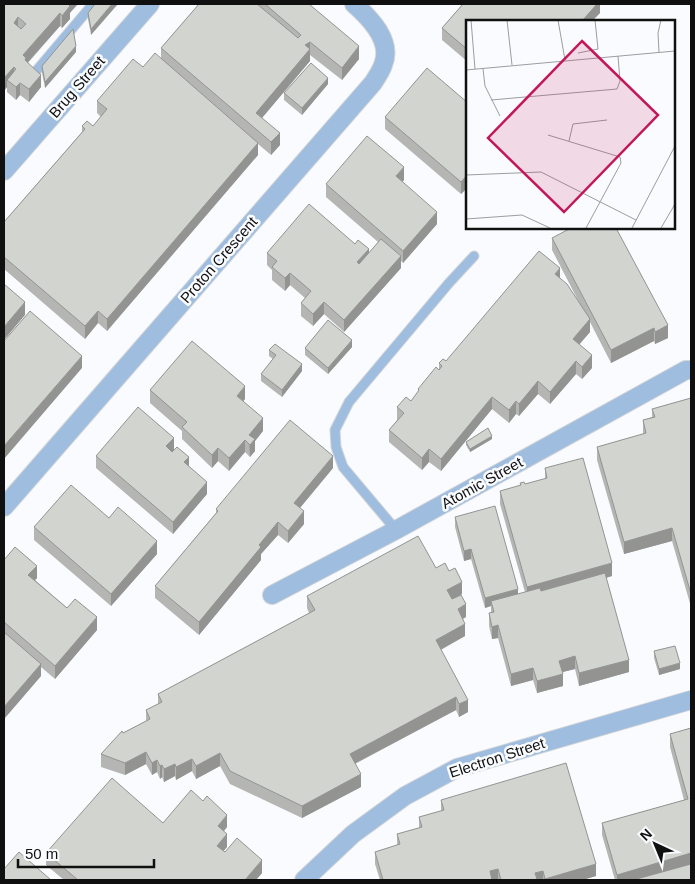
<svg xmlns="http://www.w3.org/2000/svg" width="695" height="884" font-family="Arial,sans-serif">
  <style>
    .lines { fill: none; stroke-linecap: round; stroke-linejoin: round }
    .service-casing { stroke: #d4d5d8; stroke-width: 11 }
    .minor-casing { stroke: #d4d5d8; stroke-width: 20 }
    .service { stroke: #9fbdde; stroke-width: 9 }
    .minor { stroke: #9fbdde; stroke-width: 18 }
    .wall { fill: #b5b6b3 }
    .shaded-wall { fill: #939492 }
    .building { fill: #d2d4d0; stroke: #939492; fill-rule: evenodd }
    .labels { text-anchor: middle; stroke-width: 5; stroke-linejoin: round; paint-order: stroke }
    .street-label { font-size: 15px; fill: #101011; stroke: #f9fbfe }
    .inset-road { fill: none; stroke: #9c9d9f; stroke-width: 1 }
    .view { fill: #c2185b; fill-opacity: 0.15; stroke: #c2185b; stroke-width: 2.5 }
    .inset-edge { fill: none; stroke: #101011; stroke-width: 2.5 }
  </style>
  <rect width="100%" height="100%" fill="#f9fbfe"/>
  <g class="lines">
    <defs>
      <path id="service" d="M37 70 93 4
        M396 530 343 467 336 447 335 430 349 402 449 283 474 256"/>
      <path id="minor" d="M4 171 150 4
        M4 507 373 83C377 77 381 71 383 65 393 41 370 18 354 4
        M272 595 396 530 686 370H691
        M304 880 353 834 405 796 457 768 691 700"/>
    </defs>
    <use href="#service" class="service-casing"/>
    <use href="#minor" class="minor-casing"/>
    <use href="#service" class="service"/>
    <use href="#minor" class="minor"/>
  </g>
  <path class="wall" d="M4 4 70 13V19L62 28 60 26 28 63 41 87 29 102 20 95 16 100 7 92V87L4 91Z
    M95 4 91 35 88 19V13Z
    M199 4H309L359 59 342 80 310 55V61L262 118 280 145 271 155 258 144V155L107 331 98 323 85 339 4 269V222L82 132V126H93L101 117 97 113V101L143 67 161 59V48Z
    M461 4H600V13L592 21H468V62L442 40V28L462 5Z
    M76 52 45 88 42 73V66Z
    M328 84 302 115 284 100V93Z
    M468 103V187L461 194 385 129V117Z
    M404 180 402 182 437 224 403 263 401 261V268L344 332 324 314 313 326 301 316V303L305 298 290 285 285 291 272 280V270L267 265V253L355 244 369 253 378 242 326 197V184Z
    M552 238 668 338 655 344 654 341 611 363 590 322V332L579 344 592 368 582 379 576 374 550 404 538 394 519 416 516 414 509 423 492 409 441 471 429 462 422 470 389 442V430L397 420V407L411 401 418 392V389L439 370V363L446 361 560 278 582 308 552 250Z
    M352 347 328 374 305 355V348Z
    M269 350 302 371 282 397 261 381V374L273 359 269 356Z
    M150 390 245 399 243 401 263 431 255 441V451L250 457 245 452 229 471 218 461 212 468 182 439V431L150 403Z
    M691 398V607L672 541 624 554 597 460V447L643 434V420L652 417V409Z
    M492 439 470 452 466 445V442Z
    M174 450 172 452 189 466 207 494 173 534 96 468V456Z
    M333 468 300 508 304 524 288 543 278 535 261 554V560L199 635 155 598V586L216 513V509Z
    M545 468 612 576 606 578 629 672 579 686 575 669 562 672 563 686 537 693 533 680 511 686 498 638 492 639 489 626V613H491V606L485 608 471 559 464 561 455 527V517L518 594 525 592 500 504V491L520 486V483L525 484 545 479Z
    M34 527 157 554 111 606 34 540Z
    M4 560 37 578 35 580 67 608 97 630 55 679 41 667V676L4 719Z
    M436 568 462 594 461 595 466 617 463 619 465 636 441 650 468 712 459 717 456 710 355 764 361 787 302 818 230 784 220 766 196 779 192 771 176 780 175 776 164 782 162 777 160 779 157 772 152 775 146 764 125 775 101 767V754L123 733 146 721V710L158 704V694L309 613 307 608V596Z
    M654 651 680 669 659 675 654 658Z
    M691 728V880H615L602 835V823L684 800 670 747V734Z
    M441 800 596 876 582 880H380L375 864V852L397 845V834L419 828V817L441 811Z
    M163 823 227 827 224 831 227 847 223 851 262 873 256 880H64L46 865V853Z"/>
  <path class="shaded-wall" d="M68 4H78L70 13V19L62 28V16Z
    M112 4H118L91 35V29Z
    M597 4H600V13L592 21H582Z
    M60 13V26L26 64 23 55Z
    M18 17V30L14 23Z
    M310 42V61L256 125V113L305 45Z
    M76 46V52L45 88V82Z
    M359 46V59L342 80V68Z
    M14 67V79L7 80V87L4 91V78Z
    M41 75V87L29 102V89Z
    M328 78V84L302 115V108Z
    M20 83V95L16 100V87Z
    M280 133V145L271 155V142Z
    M258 143V155L107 331V319Z
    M404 167V180L396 189V176Z
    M468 174V187L461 194V182Z
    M437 212V224L403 263V251Z
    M369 249V262L357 275V262Z
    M401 256V268L344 332V320Z
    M560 268V281L555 274Z
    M290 273V285L285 291V278Z
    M25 302V315L4 340V327Z
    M324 302V314L313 326V314Z
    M98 311V323L85 339V326Z
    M590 319V332L573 352V339Z
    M668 325V338L655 344V332Z
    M654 328V341L611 363V350Z
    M352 340V347L328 374V368Z
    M592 355V368L582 379V367Z
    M82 356V368L4 459V446Z
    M576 361V374L550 404V392Z
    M302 364V371L282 397V390Z
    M538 381V394L519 416V404Z
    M245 386V399L237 409V396Z
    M492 397V409L441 471V459Z
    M516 401V414L509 423V410Z
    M263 418V431L255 441V451L250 457 249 435Z
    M492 436V439L470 452V449Z
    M174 438V450L166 459V446Z
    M245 440V452L229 471V458Z
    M218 448V461L212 468V455Z
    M429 449V462L422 470V458Z
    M333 456V468L294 515V503Z
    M189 457V470L184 462Z
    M207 482V494L173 534V522Z
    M304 511V524L288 543V531Z
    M278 522V535L261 554V560L199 635V622L259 545Z
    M672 528V541L624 554V542Z
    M157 541V554L111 606V594Z
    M471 549V559L464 561V551Z
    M612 563V576L527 600V587Z
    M37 566V578L28 588V575Z
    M462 582V594L447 602V590Z
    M518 589V599L491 601V606L485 608V598Z
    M466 604V617L458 621V609Z
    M97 617V630L55 679V666Z
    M465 624V636L436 652V640Z
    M498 625V638L492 639V627Z
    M575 656V669L559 673V661Z
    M629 660V672L579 686V673Z
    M680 663V669L659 675V669Z
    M41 664V676L4 719V707Z
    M533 668V680L511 686V674Z
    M563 674V686L537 693V681Z
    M456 697V710L350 766V754Z
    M468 700V712L459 717V704Z
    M146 752V764L125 775V763Z
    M220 753V766L196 779V766Z
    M192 759V771L176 780V767Z
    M157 760V772L152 775V763Z
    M175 764V776L164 782V769Z
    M162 765V777L160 779V766Z
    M361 774V787L302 818V806Z
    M227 815V827L218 838V826Z
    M227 834V847L217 858V846Z
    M691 853V865L641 880H617V875Z
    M262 860V873L256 880H245Z
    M596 864V876L582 880H545V879Z
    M498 869V880H490V871Z
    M543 871V880H532L535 873Z"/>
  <path class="building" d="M4 4H68L70 6 62 16 60 13 23 55 26 58 25 60 41 75 29 89 20 83 16 87 7 80 16 69 14 67 4 78ZM18 17 26 24 21 29 14 23Z
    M95 4H112L91 29 88 13Z
    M199 4H257L298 38 301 35 265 4H309L359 46 342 68 310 42 305 45 310 49 256 113 280 133 271 142 161 48Z
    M463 4H597L582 21H468V50L442 28Z
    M73 29 76 46 45 82 42 66Z
    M155 53 258 143 107 319 98 311 85 326 4 257V222L85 129 82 126 87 121 93 126 107 109 97 101 133 59 143 67Z
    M311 63 328 78 302 108 284 93Z
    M427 68 468 103V174L461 182 385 117Z
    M367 136 404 167 396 176 437 212 403 251 326 184Z
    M309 204 355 244 358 240 369 249 357 262 359 264 381 239 401 256 344 320 324 302 313 314 301 303 311 291 290 273 285 278 272 267 277 261 267 253Z
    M571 228H616L668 325 655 332 654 328 611 350 552 238Z
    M539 251 560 268 555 274 567 284 590 319 573 339 592 355 582 367 576 361 550 392 538 381 519 404 516 401 509 410 492 397 441 459 429 449 422 458 389 430 404 413 397 407 406 397 411 401 419 390 418 389 436 367 439 370 442 366 439 363 443 359 446 361Z
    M4 284 25 302 4 327Z
    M30 311 82 356 4 446V341Z
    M328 320 352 340 328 368 305 348Z
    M192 341 245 386 237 396 263 418 249 435 255 439 250 445 245 440 229 458 218 448 212 455 182 427 187 422 150 390Z
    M275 344 302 364 282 390 261 374 276 355 269 350Z
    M691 398V594L672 528 624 542 597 447 646 433 643 420 655 417 652 409Z
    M138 407 174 438 166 446 172 452 177 447 189 457 184 462 207 482 173 522 96 456Z
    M290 420 333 456 294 503 304 511 288 531 278 522 259 545 261 547 199 622 155 586 218 511 216 509Z
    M488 428 492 436 470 449 466 442Z
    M583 458 612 563 527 587 500 491 521 485 520 483 524 482 525 484 547 478 545 468Z
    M71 485 109 518 118 507 157 541 111 594 34 527Z
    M495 506 518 589 485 598 471 549 464 551 455 517Z
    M418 536 436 568 445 563 449 571 455 568 462 582 447 590 452 599 461 595 466 604 458 609 465 624 436 640 468 700 459 704 456 697 350 754 361 774 302 806 230 771 220 753 196 766 192 759 176 767 175 764 164 769 162 765 160 766 157 760 152 763 146 752 125 763 101 754 122 731 123 733 150 719 146 710 162 702 158 694 315 610 307 596Z
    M15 547 37 566 28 575 67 608 75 599 97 617 55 666 4 622V560Z
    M605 573 629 660 579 673 575 656 559 661 563 674 537 681 533 668 511 674 498 625 492 627 489 613 494 612 491 601 540 588 541 591Z
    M4 632 41 664 4 707Z
    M675 646 680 663 659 669 654 651Z
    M691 728V853L617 875 602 823 688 799 670 734Z
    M566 763 596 864 545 879 543 871 535 873 537 879 532 880H501L498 869 490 871 492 880H383L375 852 400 844 397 834 422 827 419 817 444 810 441 800Z
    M112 778 163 823 191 790 203 801 207 796 227 815 218 826 227 834 217 846 225 852 237 838 262 860 245 880H78L46 853Z
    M19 852 51 880H4V869Z
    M691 864V880H633Z"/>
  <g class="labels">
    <g class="street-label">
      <text transform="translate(77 87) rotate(-49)" y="5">Brug Street</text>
      <text transform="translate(219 260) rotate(-49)" y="5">Proton Crescent</text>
      <text transform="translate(482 483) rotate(-29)" y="5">Atomic Street</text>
      <text transform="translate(497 758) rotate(-18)" y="5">Electron Street</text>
    </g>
  </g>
  <g transform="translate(466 20)">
    <rect width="209" height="209" fill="#f9fbfe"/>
    <path class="inset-road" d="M5 0 9 49M41 0 46 45M92 0 99 40M193 32 192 13 195 0M112 33 132 29 129 0M17 49 19 66 34 96M0 50 209 31M25 80 151 69 154 61 152 36M82 115 154 137 155 143 120 208M103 121 107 104 141 100M0 155 75 152 170 200M0 199 56 195 84 208M166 208 209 126M195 208 209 184"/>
    <path class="view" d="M116 21 192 95 98 192 22 118Z"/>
    <rect width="209" height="209" class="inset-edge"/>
  </g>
  <rect width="695" height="884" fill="none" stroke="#101011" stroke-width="10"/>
  <g transform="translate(655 844) rotate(316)" stroke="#f9fbfe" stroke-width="4" paint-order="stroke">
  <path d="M0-4L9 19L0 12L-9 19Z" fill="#101011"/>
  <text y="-8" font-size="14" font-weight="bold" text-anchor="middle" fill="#101011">N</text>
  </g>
  <path d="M18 859v8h136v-8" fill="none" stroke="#101011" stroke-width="2.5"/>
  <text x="25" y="859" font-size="15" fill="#101011" stroke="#f9fbfe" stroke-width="4" paint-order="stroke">50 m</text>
</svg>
